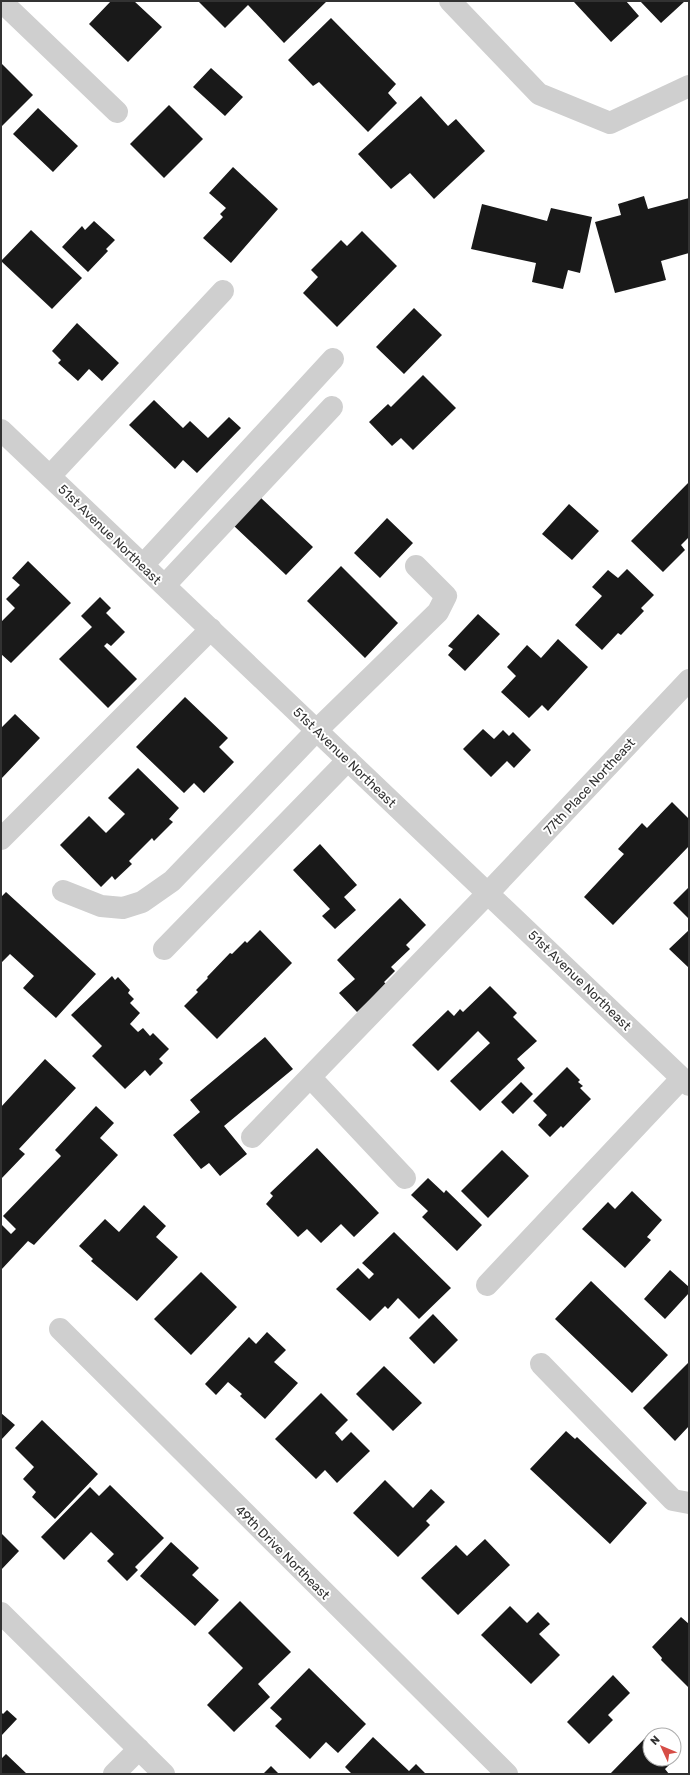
<svg xmlns="http://www.w3.org/2000/svg" width="690" height="1775" font-family="Rubik,sans-serif">
  <style>
    .building { fill: #191919 }
    .lines { fill: none; stroke-linecap: round; stroke-linejoin: round }
    .minor { stroke: #cfcfcf; stroke-width: 22 }
    .labels { text-anchor: middle; stroke-width: 4; stroke-linejoin: round; paint-order: stroke }
    .street-label { font-size: 13px; fill: #323232; stroke: #fff }
  </style>
  <rect width="100%" height="100%" fill="#fff"/>
  <path class="building" d="M111 1H134L162 27 128 62 89 24Z
    M198 1H327L284 43 248 5 225 28Z
    M575 1H626L639 16 611 42 574 2Z
    M640 1H685L661 23Z
    M331 18 396 84 388 93 397 103 368 132 319 82 313 86 288 60Z
    M1 63 33 95 1 127Z
    M211 68 243 97 225 116 193 87Z
    M421 96 448 126 456 119 485 151 434 199 410 173 391 189 358 154Z
    M169 105 203 139 164 178 130 144Z
    M38 108 78 146 53 172 13 134Z
    M233 167 278 209 231 263 203 238 223 217 220 214 226 208 209 193Z
    M644 196 648 209 689 198V253L661 261 666 280 615 293 595 222 621 215 618 204Z
    M482 204 547 221 551 208 592 217 580 273 568 270 563 289 532 282 536 263 471 249Z
    M94 221 115 240 106 249 108 251 88 272 62 247 82 226 85 230Z
    M31 230 82 278 52 309 1 261Z
    M362 231 397 266 337 327 303 293 318 277 311 270 341 240 347 246Z
    M414 308 442 335 404 374 376 347Z
    M77 323 119 363 102 381 89 369 78 381 58 363 61 360 52 351Z
    M423 375 456 408 413 450 401 438 392 446 369 422 388 404 391 407Z
    M154 400 183 428 190 421 208 438 229 417 241 428 197 473 183 460 175 469 129 425Z
    M689 482V537L681 545 685 550 663 572 631 541Z
    M260 497 313 547 286 575 233 525Z
    M569 504 599 531 572 560 542 534Z
    M387 518 413 543 380 578 354 553Z
    M28 561 71 603 11 663 1 654V622L15 608 6 599 20 585 12 578Z
    M341 566 398 623 365 658 307 601Z
    M627 569 654 595 641 608 644 611 621 635 618 633 602 650 575 625 602 596 592 587 608 570 618 578Z
    M100 597 111 608 106 613 125 632 111 646 107 643 104 646 137 679 108 708 59 659 92 627 81 616Z
    M478 614 500 634 465 671 448 655 453 649 448 646Z
    M558 639 588 667 548 711 542 705 529 718 501 692 516 676 507 667 527 645 541 658Z
    M185 697 228 738 219 747 234 762 204 793 194 783 184 793 136 747Z
    M15 714 40 738 1 779V728Z
    M483 729 494 739 503 730 509 736 513 732 531 750 514 768 507 761 491 777 463 749Z
    M138 768 179 808 169 819 173 822 154 841 152 838 129 861 132 864 115 880 112 876 101 887 60 845 89 816 106 833 125 814 108 798Z
    M672 802 689 819V846L613 925 584 897 624 854 618 849 642 823 647 828Z
    M320 844 357 885 344 897 356 910 335 929 322 916 330 909 293 870Z
    M689 887V919L673 903Z
    M6 892 96 974 56 1018 23 988 34 976 10 954 1 963V897Z
    M400 898 426 925 406 945 410 949 391 967 395 971 384 982 386 984 357 1012 339 993 355 979 337 960Z
    M260 930 292 963 217 1039 184 1006 198 992 196 990 208 978 207 977 230 953 232 954 245 941 247 943Z
    M689 930V968L669 949Z
    M112 976 115 980 118 977 130 990 128 993 134 999 130 1003 140 1013 130 1024 138 1032 143 1028 150 1036 153 1033 169 1049 159 1059 163 1063 150 1076 145 1070 125 1089 92 1056 102 1046 71 1015Z
    M490 986 517 1013 513 1017 537 1041 517 1059 525 1068 480 1111 450 1081 490 1043 478 1031 438 1071 412 1045 448 1010 454 1016 460 1009 463 1012Z
    M265 1037 293 1069 224 1126 247 1154 220 1176 209 1163 201 1169 173 1135 200 1112 190 1100Z
    M45 1059 76 1088 19 1149 25 1154 1 1179V1107Z
    M567 1067 580 1080 578 1082 583 1086 580 1088 591 1099 563 1128 561 1126 550 1137 538 1125 547 1115 533 1101Z
    M521 1082 533 1094 513 1114 501 1102Z
    M96 1106 114 1123 100 1138 118 1155 34 1245 28 1241 1 1270V1224L11 1234 16 1229 3 1216 61 1156 55 1150Z
    M317 1148 379 1213 354 1237 341 1224 321 1243 307 1229 298 1237 266 1204 273 1196 270 1193Z
    M502 1150 529 1176 488 1218 461 1191Z
    M428 1178 444 1193 446 1190 482 1225 457 1251 422 1217 428 1211 411 1195Z
    M632 1191 662 1220 647 1237 651 1240 625 1268 582 1229 608 1202 615 1209Z
    M144 1205 166 1226 156 1237 178 1257 137 1301 91 1261 93 1259 79 1246 105 1219 119 1232Z
    M394 1232 451 1288 419 1319 398 1298 388 1309 385 1306 370 1321 336 1289 358 1268 369 1279 374 1274 362 1263Z
    M670 1270 689 1287V1293L665 1319 644 1299Z
    M201 1272 237 1307 191 1355 154 1319Z
    M591 1281 668 1355 632 1393 555 1319Z
    M433 1314 458 1340 434 1364 409 1338Z
    M267 1332 286 1350 274 1362 298 1383 265 1419 240 1396 242 1394 228 1382 216 1395 205 1384 249 1337 256 1344Z
    M689 1362V1426L675 1441 643 1408Z
    M384 1366 422 1403 393 1431 356 1394Z
    M321 1393 348 1420 335 1433 342 1441 351 1432 370 1451 337 1483 325 1470 316 1479 275 1439Z
    M1 1413 15 1425 1 1440Z
    M42 1420 98 1474 55 1519 32 1497 36 1492 23 1479 34 1467 15 1448Z
    M566 1431 575 1439 577 1437 647 1503 610 1544 530 1469Z
    M385 1480 413 1508 431 1489 445 1502 426 1521 430 1525 398 1557 353 1513Z
    M110 1485 164 1538 135 1567 138 1570 127 1581 107 1561 114 1554 91 1532 64 1560 41 1537 90 1487 99 1496Z
    M1 1533 19 1551 1 1570Z
    M485 1539 510 1565 458 1615 421 1578 456 1545 467 1556Z
    M171 1542 199 1568 192 1575 219 1600 195 1626 140 1576Z
    M240 1601 291 1652 258 1684 270 1697 234 1732 207 1705 243 1668 208 1633Z
    M510 1606 527 1623 538 1612 550 1624 539 1634 560 1655 531 1684 481 1635Z
    M681 1617 689 1624V1688L661 1660 662 1658 652 1647Z
    M309 1668 366 1724 338 1753 326 1742 310 1759 275 1726 282 1719 270 1708Z
    M613 1675 630 1693 608 1715 613 1720 589 1744 567 1722Z
    M7 1710 17 1719 1 1736V1712L3 1714Z
    M648 1735 650 1736V1759H675L665 1769 669 1774H610Z
    M373 1737 409 1771 416 1764 426 1774H352L345 1767Z
    M6 1754 27 1774H1V1759Z
    M271 1766 279 1774H263Z"/>
  <g class="lines">
    <path class="minor" d="M1 1 117 112
      M450 1 539 94 610 123 689 86
      M1 430 689 1085
      M50 476 223 291
      M143 565 333 359
      M165 585 332 407
      M1 839 211 629
      M63 891 101 906 123 908 142 902 172 881 317 730 438 612 446 596 416 566
      M164 949 348 760
      M310 1077 405 1178
      M252 1137 488 893 689 680
      M487 1285 682 1078
      M60 1329 507 1774
      M541 1364 673 1500 689 1503
      M1 1613 164 1774
      M114 1774 139 1749"/>
  </g>
  <g class="labels">
    <g class="street-label">
      <text transform="translate(110 534) rotate(44)" y="5">51st Avenue Northeast</text>
      <text transform="translate(345 757) rotate(44)" y="5">51st Avenue Northeast</text>
      <text transform="translate(589 786) rotate(-47)" y="5">77th Place Northeast</text>
      <text transform="translate(580 980) rotate(44)" y="5">51st Avenue Northeast</text>
      <text transform="translate(283 1552) rotate(45)" y="5">49th Drive Northeast</text>
    </g>
  </g>
  <rect width="690" height="1775" fill="none" stroke="#323232" stroke-width="4"/>
  <g transform="translate(662 1747) rotate(314)"><circle r="19" fill="#ffffff" stroke="#adadad"/>
  <path d="M0-3L7 15L0 10L-7 15Z" fill="#d64d46"/>
  <text y="-6" font-size="11" font-weight="bold" text-anchor="middle" fill="#323232">N</text>
  </g>
</svg>
